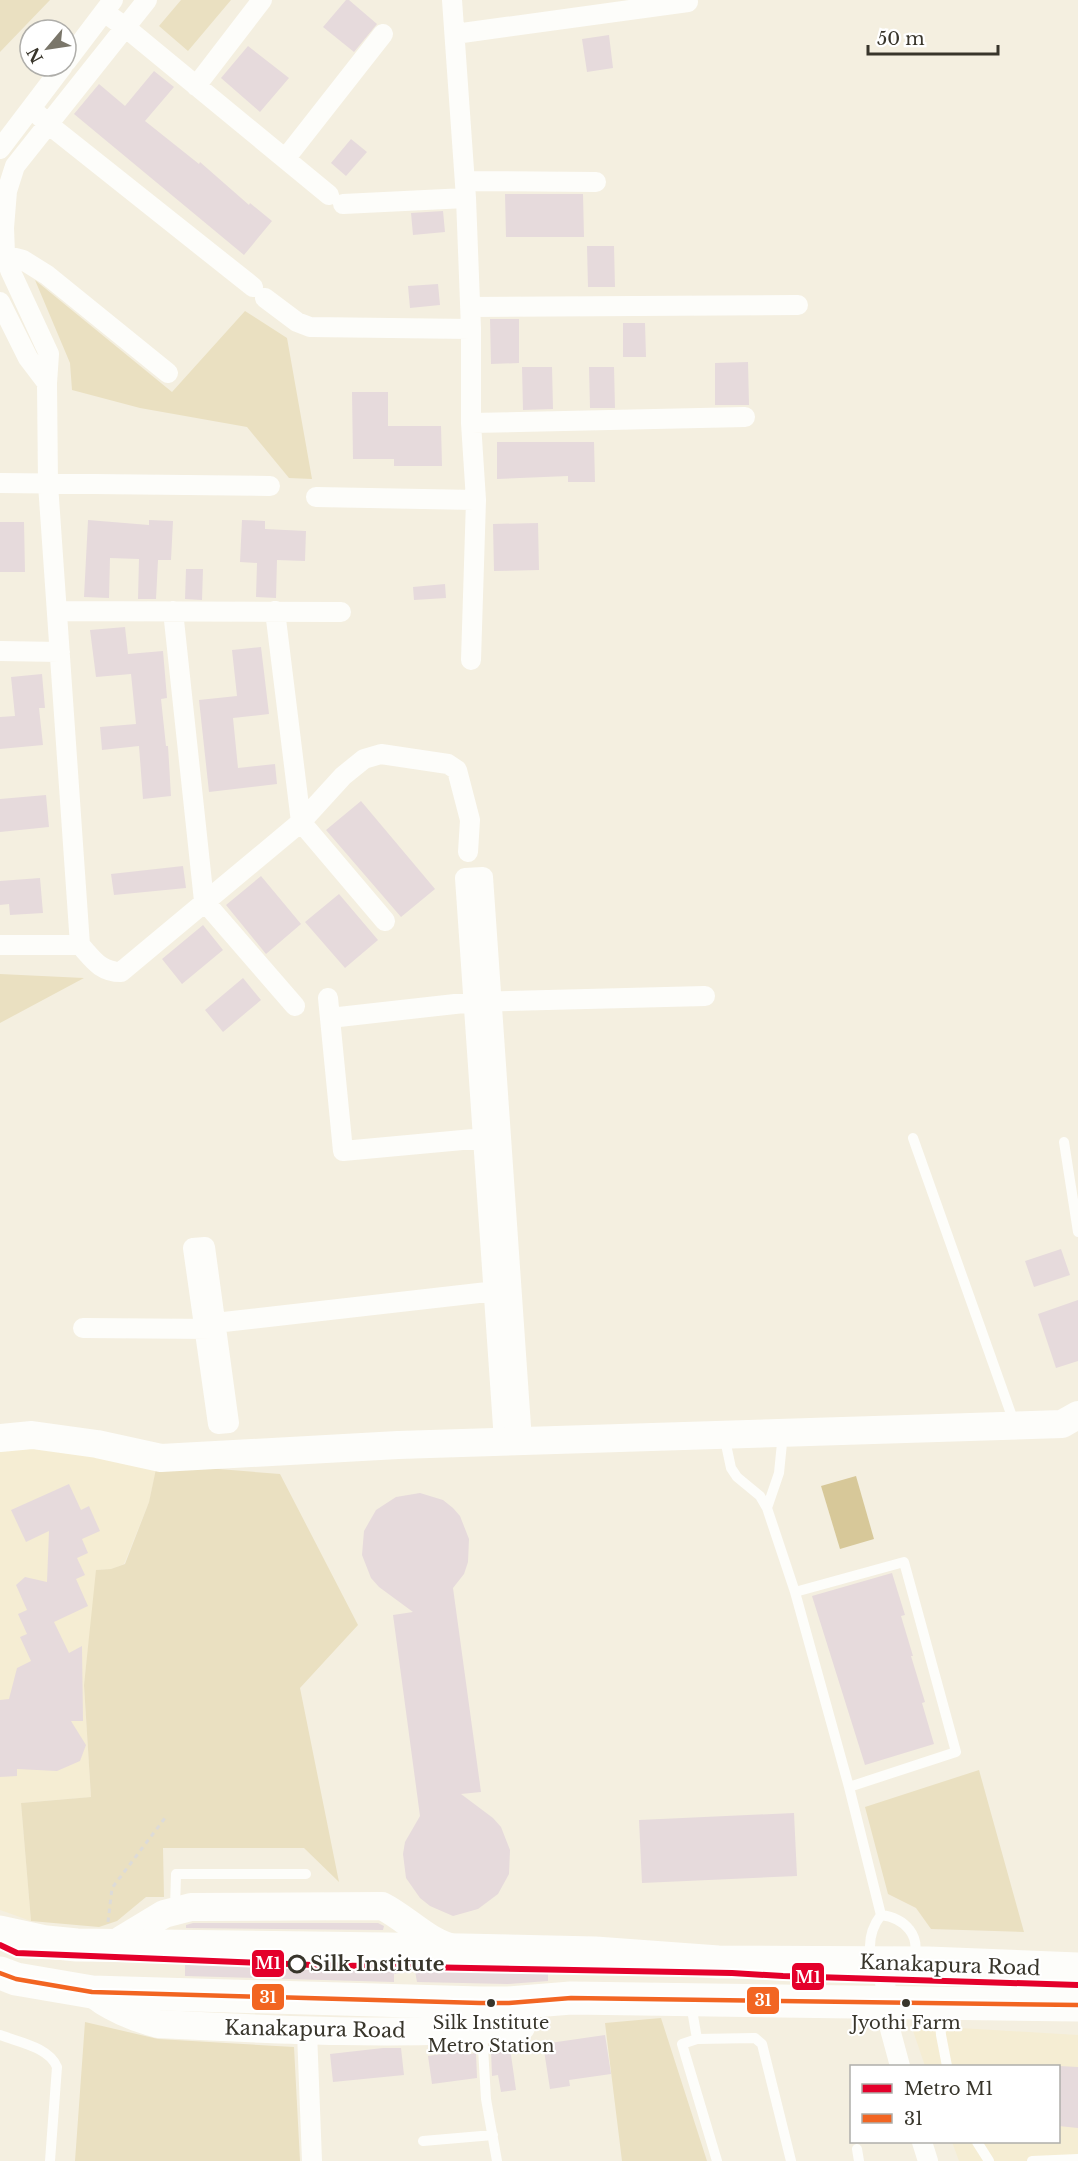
<svg xmlns="http://www.w3.org/2000/svg" width="1078" height="2161" font-family="'Libre Baskerville',serif">
  <style>
    .built { fill: #f5edd3 }
    .green { fill: #eae0c1 }
    .water { fill: #d7c899 }
    .building { fill: #e6dadc }
    .lines { fill: none; stroke-linecap: round; stroke-linejoin: round }
    .path { stroke: #dddbd8; stroke-width: 3; stroke-dasharray: 4.5 4.5; stroke-linecap: butt }
    .lane { stroke: #fdfdfa; stroke-width: 10 }
    .street { stroke: #fdfdfa; stroke-width: 20 }
    .secondary { stroke: #fdfdfa; stroke-width: 28 }
    .highway { stroke: #fdfdfa; stroke-width: 33 }
    .bus-1-casing { stroke: #fff; stroke-width: 9 }
    .bus-1 { stroke: #f26522; stroke-width: 4.5 }
    .metro-1-casing { stroke: #fff; stroke-width: 10 }
    .metro-1 { stroke: #e4002b; stroke-width: 6 }
    .stop-dot { fill: #fff; stroke: #38352b; stroke-width: 3 }
    .bus-dot { fill: #38352b; stroke: #fff; stroke-width: 2 }
    .labels { text-anchor: middle; stroke-width: 4.5; stroke-linejoin: round; paint-order: stroke }
    .bus-label { font-size: 18px; fill: #38352b; stroke: #fff }
    .stop-label { font-size: 20px; font-weight: bold; fill: #38352b; stroke: #fff; text-anchor: start }
    .street-label { font-size: 20px; fill: #38352b; stroke: #fff }
    .line-badge { stroke: #fff; stroke-width: 2 }
    .badge-label { font-size: 16px; text-anchor: middle; font-weight: bold; fill: #fff }
  </style>
  <rect width="100%" height="100%" fill="#f4efe0"/>
  <path class="built" d="M21 1444 157 1464 149 1502 124 1564 112 1569 97 1570 84 1685 91 1797 21 1803 31 1921 0 1910V1446Z
    M911 2025 1078 2035V2161H959L952 2142H1058V2066H925Z"/>
  <path class="green" d="M0 0H50L0 52Z
    M181 0H231L188 51 159 26Z
    M35 280 172 392 245 311 287 338 312 479 289 478 247 427 140 408 72 390 70 363Z
    M0 974 84 978 0 1023Z
    M157 1464 280 1474 358 1625 300 1688 339 1882 304 1848H163L164 1897H146L117 1921 99 1927 31 1921 21 1803 91 1797 84 1685 96 1570 111 1569 125 1564 149 1502Z
    M979 1770 1024 1932 931 1929 916 1908 888 1894 865 1807Z
    M661 2018 707 2161H622L605 2023Z
    M85 2022 158 2039 294 2047 300 2161H75Z"/>
  <path class="water" d="M856 1476 874 1539 840 1549 821 1486Z"/>
  <path class="building" d="M346 0H349L377 24 354 52 323 27Z
    M609 35 613 68 587 72 582 39Z
    M248 46 289 78 260 112 221 78Z
    M154 71 174 87 145 121 199 164 200 162 249 205 250 203 272 221 244 255 74 114 99 84 125 106Z
    M351 139 367 152 346 176 331 163Z
    M505 194H583L584 237H506Z
    M443 211 445 232 413 235 411 213Z
    M587 246H614L615 287H588Z
    M438 284 440 305 410 308 408 286Z
    M490 319H519V363L491 364Z
    M623 323H645L646 357H623Z
    M748 362 749 405H715V363Z
    M522 367H552L553 409 523 410Z
    M589 367H614L615 408H590Z
    M352 392H388V426H441L442 466H394V459H353Z
    M497 442H594L595 482H568V476L497 479Z
    M88 520 149 525V520L173 521 171 560H158L156 599H138L139 559 110 558 109 598 84 597Z
    M242 520 265 521V529L306 531 305 561 277 560 276 598 256 597 257 563 240 562Z
    M0 522H24L25 572H0Z
    M538 523 539 570 494 571 493 524Z
    M186 569H203L202 600 185 599Z
    M445 584 446 598 414 600 413 587Z
    M125 627 128 654 163 651 167 698 161 699 166 746H168L171 796 143 799 139 746 102 750 100 727 136 724 131 674 96 677 90 630Z
    M261 647 269 714 233 718 238 768 275 764 277 784 209 792 199 700 237 696 232 650Z
    M42 674 45 708H39L43 745 0 749V717L15 716 11 677Z
    M46 795 49 827 0 832V799Z
    M361 801 435 889 401 917 326 830Z
    M183 866 186 888 114 895 111 874Z
    M261 876 301 924 266 954 226 905Z
    M40 878 43 913 10 915 9 904 0 905V881Z
    M339 894 378 940 345 968 305 922Z
    M203 925 223 950 182 984 162 959Z
    M243 978 261 1000 223 1032 205 1010Z
    M1061 1249 1070 1275 1034 1287 1025 1261Z
    M1078 1300V1361L1056 1368 1038 1314Z
    M69 1484 81 1510 89 1506 100 1531 82 1539 88 1553 77 1558 85 1575 76 1579 88 1606 54 1622 69 1653 82 1646 83 1721H71L86 1745 80 1761 57 1771 17 1769V1776L0 1777V1700L9 1699 17 1668 31 1661 20 1637 27 1634 18 1614 27 1610 16 1585 25 1577 47 1582 49 1531 26 1542 11 1510Z
    M420 1493 443 1500 453 1508 460 1516 469 1539 468 1562 464 1574 453 1588 481 1792 461 1794 493 1818 501 1827 510 1850 509 1874 498 1894 478 1909 453 1916 430 1906 420 1898 406 1878 403 1854 405 1842 420 1816 393 1615 413 1612 379 1587 371 1578 362 1555 364 1531 376 1510 396 1497Z
    M892 1573 905 1615 901 1616 913 1656H911L925 1702 922 1703 934 1744 865 1765 812 1596Z
    M794 1813 797 1876 642 1883 639 1820Z
    M193 1923H378L384 1926 383 1930 186 1928V1925Z
    M185 1965 548 1971V1981L508 1984 417 1982 415 1971 394 1974V1982L185 1976Z
    M605 2035 611 2074 569 2080 570 2086 550 2089 543 2044Z
    M383 2048H401L404 2075 333 2082 330 2054Z
    M510 2048 516 2090 501 2092 498 2075 492 2076 491 2051Z
    M470 2050V2054L476 2053 477 2078 432 2084 428 2056Z
    M1059 2066 1078 2067V2128L1059 2126Z"/>
  <g class="lines">
    <path class="path" d="M108 1922 112 1888 165 1818"/>
    <path class="lane" d="M913 1138 1015 1425
      M1064 1142 1078 1232
      M724 1435 731 1468 737 1477 760 1496 767 1508 795 1592 849 1787 881 1915C871 1928 868 1942 871 1958
      M767 1508 779 1473 783 1433
      M795 1592 904 1562 956 1752 849 1787
      M175 1909 176 1874H306
      M881 1915C905 1918 922 1936 913 1960
      M691 2004 697 2039 755 2038 762 2044 791 2161
      M939 2008 941 2035 947 2066
      M482 2030 486 2099 497 2161
      M0 2035C18 2042 49 2047 57 2067L50 2161
      M697 2039 682 2044 717 2161
      M423 2141 493 2135
      M977 2142 989 2161
      M857 2149 859 2161
      M1032 2161 1078 2159"/>
    <path class="street" d="M452 0 466 198 471 329V423L476 500 471 660
      M104 12 125 27 329 195
      M455 34 688 2
      M66 62 113 0
      M196 86 262 0
      M31 108 48 124 253 287
      M0 149 63 66
      M285 159 383 34
      M465 181 596 182
      M343 204 466 198
      M0 254 23 260 47 275 168 373
      M265 298 297 322 310 327 471 329
      M0 302 28 358 47 383
      M470 307 798 305
      M471 423 745 417
      M0 483 270 486
      M316 497 476 500
      M57 611 341 612
      M173 611 204 901 295 1006
      M275 611 301 822 385 921
      M0 651 60 652
      M0 945H80L48 484 47 383 49 354 10 270 5 254 4 228 7 191 15 166 147 0
      M80 945C93 959 100 972 121 972L301 822 343 776 364 759 381 754 448 764 457 770 470 820 468 852
      M328 998 343 1151 495 1137
      M330 1018 473 1002 705 996
      M205 1247 229 1423 218 1424 193 1248Z
      M215 1323 505 1290
      M83 1328 215 1329
      M504 1441 465 878 483 877 522 1441
      M883 1963 890 2029 900 2066
      M307 2032 312 2161
      M922 2142 928 2161"/>
    <path class="secondary" d="M0 1438 32 1435 97 1444 161 1458 398 1445 1062 1424 1078 1415
      M120 1944 121 1940 164 1914 191 1907 382 1906C408 1919 427 1943 457 1949
      M92 1992C104 2006 139 2019 158 2024 279 2030 400 2036 521 2027L525 2001"/>
    <path class="highway" d="M0 1932 46 1942 77 1945 462 1950 595 1953 718 1962 928 1963 1078 1969
      M0 1973 16 1979 92 1992 480 2003H509L571 1998 1078 2005"/>
    <defs>
      <path id="bus-1" d="M0 1973 16 1979 92 1992 480 2003H509L571 1998 1078 2005"/>
    </defs>
    <use href="#bus-1" class="bus-1-casing"/>
    <use href="#bus-1" class="bus-1"/>
    <defs>
      <path id="metro-1" d="M0 1945 17 1953 313 1965 732 1973 783 1976 1078 1985"/>
    </defs>
    <use href="#metro-1" class="metro-1-casing"/>
    <use href="#metro-1" class="metro-1"/>
  </g>
  <circle class="stop-dot" cx="297" cy="1964" r="8"/>
  <g class="bus-dot">
    <circle cx="491" cy="2003" r="5"/>
    <circle cx="906" cy="2003" r="5"/>
  </g>
  <g class="labels">
    <g class="bus-label">
      <text x="491" y="2029">Silk Institute<tspan x="491" dy="23">Metro Station</tspan></text>
      <text x="906" y="2029">Jyothi Farm</text>
    </g>
    <g class="stop-label">
      <text x="310" y="1971">Silk Institute</text>
    </g>
    <g class="street-label">
      <text transform="translate(950 1965) rotate(2)" y="7">Kanakapura Road</text>
      <text transform="translate(315 2029) rotate(1)" y="7">Kanakapura Road</text>
    </g>
  </g>
  <g class="line-badge">
    <rect x="251" y="1949" width="34" height="29" rx="6" fill="#e4002b"/>
    <rect x="791" y="1962" width="34" height="29" rx="6" fill="#e4002b"/>
    <rect x="251" y="1983" width="34" height="28" rx="6" fill="#f26522"/>
    <rect x="746" y="1986" width="34" height="29" rx="6" fill="#f26522"/>
  </g>
  <g class="badge-label">
    <text x="268" y="1969">M1</text>
    <text x="808" y="1983">M1</text>
    <text x="268" y="2003">31</text>
    <text x="763" y="2006">31</text>
  </g>
  <rect x="850" y="2065" width="210" height="78" fill="#ffffff" stroke="#afaeaa" stroke-width="1.5"/>
  <rect x="862" y="2084" width="30" height="9" fill="#e4002b" stroke="#afaeaa" stroke-width="1.5"/>
  <text x="904" y="2095" font-size="18" fill="#38352b">Metro M1</text>
  <rect x="862" y="2114" width="30" height="9" fill="#f26522" stroke="#afaeaa" stroke-width="1.5"/>
  <text x="904" y="2125" font-size="18" fill="#38352b">31</text>
  <g transform="translate(48 48) rotate(241)"><circle r="28" fill="#ffffff" stroke="#afaeaa" stroke-width="1.5"/>
  <path d="M0-4.5L10 22L0 15L-10 22Z" fill="#7a766a"/>
  <text y="-9" font-size="16" font-weight="bold" text-anchor="middle" fill="#38352b">N</text>
  </g>
  <path d="M868 45v9h130v-9" fill="none" stroke="#38352b" stroke-width="3"/>
  <text x="877" y="45" font-size="18" fill="#38352b" stroke="#ffffff" stroke-width="4.5" paint-order="stroke">50 m</text>
</svg>
